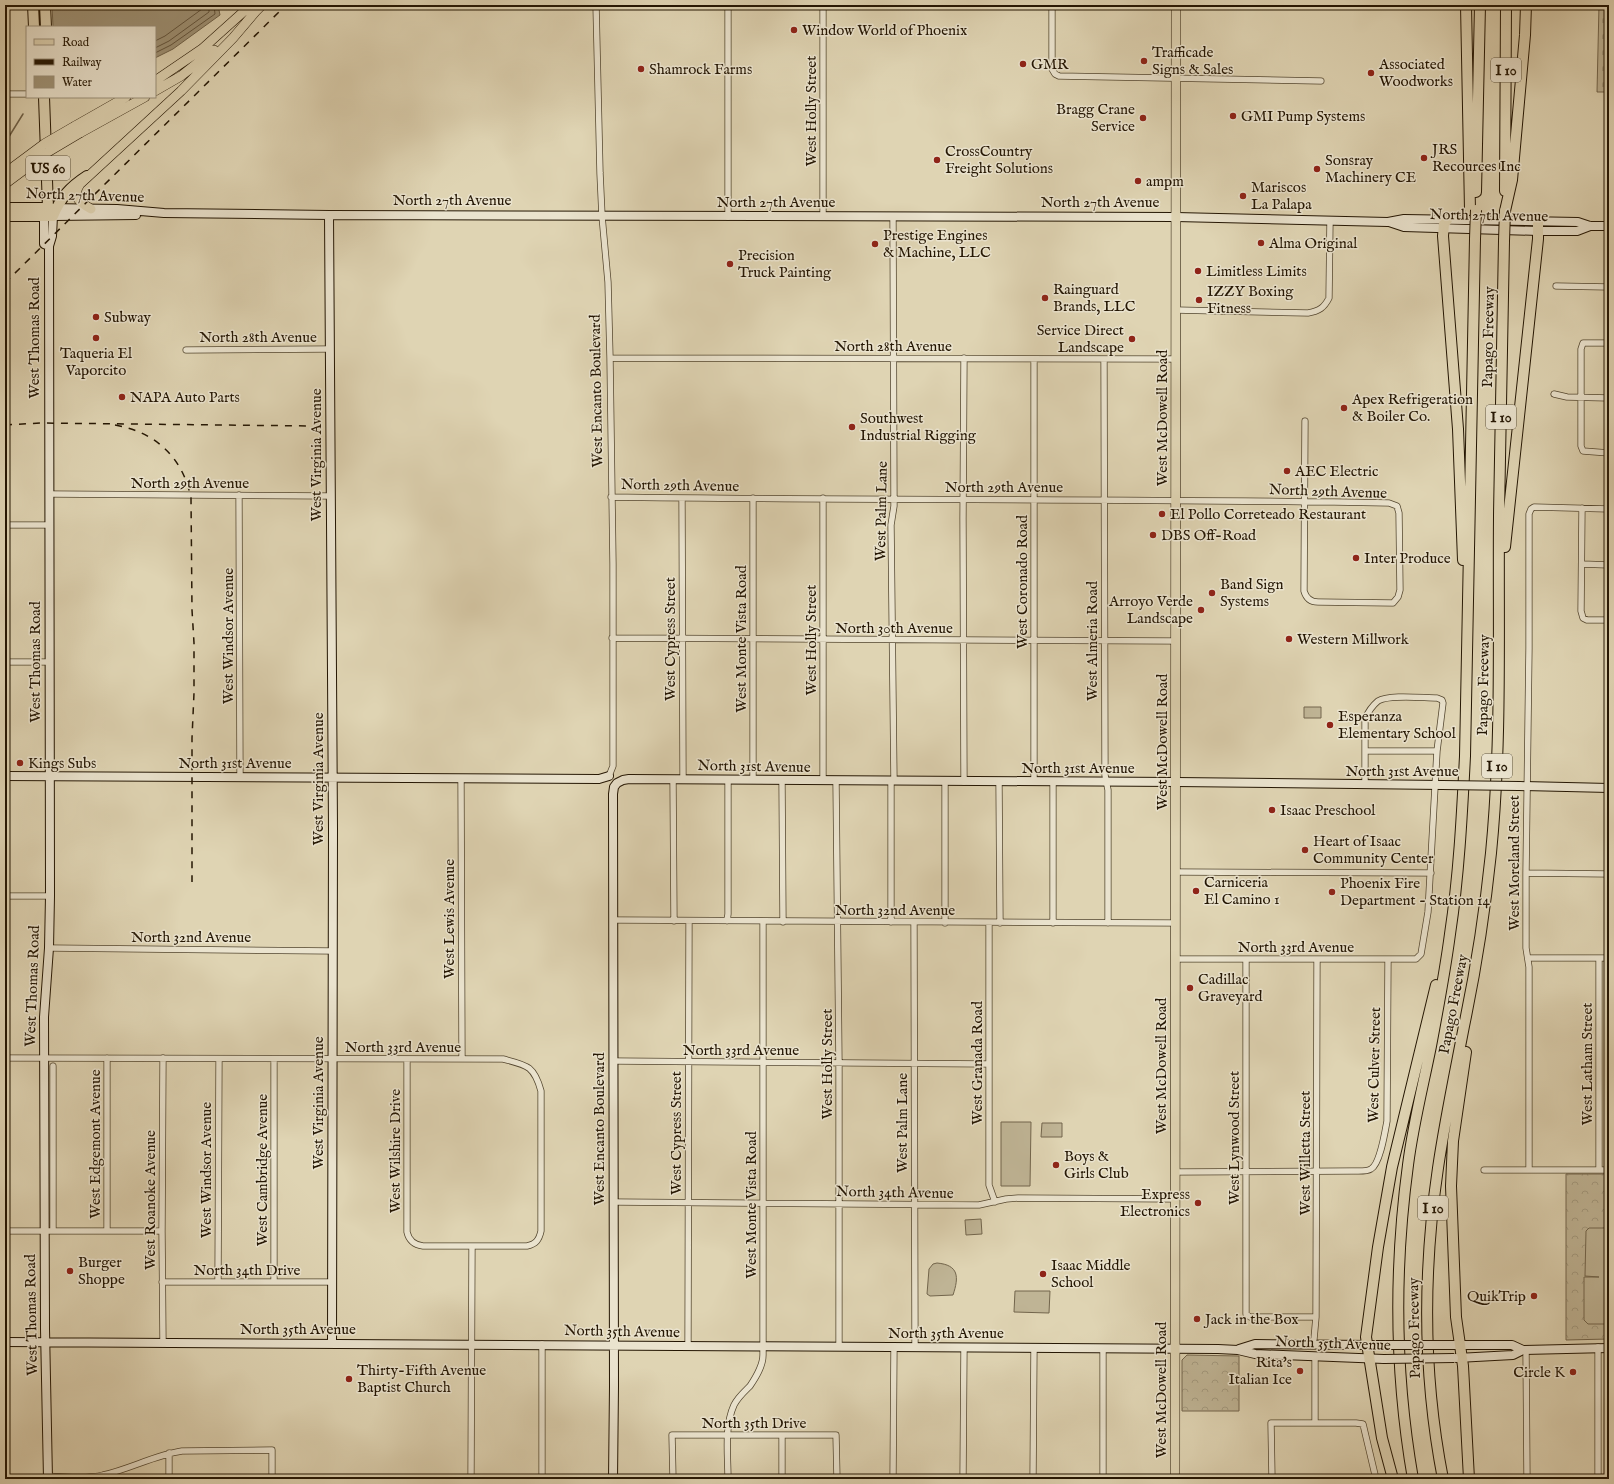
<svg xmlns="http://www.w3.org/2000/svg" width="1614" height="1484" font-family="'IM FELL English',serif">
  <style>
    .forest { fill: url(#forest-crowns); stroke: #72654c }
    .cemetery { fill: url(#cemetery-stones); stroke: #72654c }
    .pitch { fill: #bfb495; stroke: #72654c }
    .water { fill: #9f9377; stroke: #6e6149 }
    .lines { fill: none; stroke-linecap: round; stroke-linejoin: round }
    .shore { stroke: #62543d; stroke-width: 1 }
    .stream { stroke: #6e6149; stroke-width: 1.5 }
    .street-casing { stroke: #53462f; stroke-width: 7 }
    .secondary-casing { stroke: #241603; stroke-width: 10 }
    .primary-casing { stroke: #241603; stroke-width: 10 }
    .highway-casing { stroke: #241603; stroke-width: 12 }
    .street { stroke: #eae3ce; stroke-width: 5.5 }
    .secondary { stroke: #eae3ce; stroke-width: 8 }
    .primary { stroke: #dfd4b3; stroke-width: 9 }
    .highway { stroke: #dfd4b3; stroke-width: 10 }
    .rail { stroke: #241603; stroke-width: 1.5; stroke-dasharray: 7 7; stroke-linecap: butt }
    .secondary-bridge-casing { stroke: #241603; stroke-width: 10; stroke-linecap: butt }
    .primary-bridge-casing { stroke: #241603; stroke-width: 10; stroke-linecap: butt }
    .highway-bridge-casing { stroke: #241603; stroke-width: 12; stroke-linecap: butt }
    .secondary-bridge { stroke: #eae3ce; stroke-width: 8 }
    .primary-bridge { stroke: #dfd4b3; stroke-width: 9 }
    .highway-bridge { stroke: #dfd4b3; stroke-width: 10 }
    .poi-dot { fill: #8f2418; stroke: #eae3ce; stroke-width: 1.5 }
    .labels { text-anchor: middle; stroke-width: 3; stroke-linejoin: round; paint-order: stroke }
    .shield { fill: #eae3ce; stroke: #5f5440; stroke-width: 1 }
    .shield-label { font-size: 14px; font-weight: bold; fill: #241603 }
    .poi-label { font-size: 15px; fill: #241603; stroke: #eae3ce; text-anchor: start }
    .street-label { font-size: 15px; fill: #241603; stroke: #eae3ce }
  </style>
  <defs>
    <pattern id="forest-crowns" width="20" height="18" patternUnits="userSpaceOnUse"><rect width="20" height="18" fill="#bfb495"/><path d="M2 6a3 3 0 1 1 6 0M12 15a3 3 0 1 1 6 0" fill="none" stroke="#a49a7f"/></pattern>
    <pattern id="cemetery-stones" width="16" height="16" patternUnits="userSpaceOnUse"><rect width="16" height="16" fill="#bfb495"/><path d="M2 7V4a2 2 0 0 1 4 0v3zM10 15v-3a2 2 0 0 1 4 0v3z" fill="#a49a7f"/></pattern>
  </defs>
  <rect width="100%" height="100%" fill="#dfd4b3"/>
  <filter id="stains"><feTurbulence type="fractalNoise" baseFrequency=".005" numOctaves="4"/><feColorMatrix values="0 0 0 0 .2 0 0 0 0 .09 0 0 0 0 .02 0 0 0 .5 -.17"/></filter>
  <radialGradient id="worn" r=".72"><stop offset=".6" stop-color="#630" stop-opacity="0"/><stop offset="1" stop-color="#630" stop-opacity=".3"/></radialGradient>
  <path class="forest" d="M1566 1174H1609V1339L1566 1340Z
    M1187 1355 1239 1356V1411H1182V1360Z"/>
  <path class="cemetery" d="M1599 5H1609V92H1597Z"/>
  <path class="pitch" d="M1304 707H1321V718H1304Z
    M1001 1122H1031L1030 1186H1001Z
    M1042 1123H1062V1137H1041Z
    M981 1219 982 1234 966 1235 965 1220Z
    M1589 1228H1609V1324H1588L1584 1320V1277H1599L1585 1276 1586 1231Z
    M937 1263C959 1265 959 1277 953 1295L930 1296 927 1294 929 1269 933 1264Z
    M1015 1291H1050L1049 1313 1014 1312Z"/>
  <path class="water" d="M52 5H218L220 15 173 49 155 58V27H53Z"/>
  <g class="lines">
    <path class="shore" d="M155 41 165 36 202 9 203 5
      M155 48 169 41 209 12V5
      M155 53 171 45 215 14 214 5"/>
    <path class="stream" d="M5 143 23 114"/>
    <defs>
      <path id="street" d="M596 5 600 173 602 216 608 282 610 358 613 564V766L609 776
        M823 5V217
        M1052 5V69L1055 74 1059 76 1321 81
        M5 94H27
        M728 217V5
        M893 217 894 506 891 525 894 781
        M1556 286 1609 287
        M1176 310 1308 313C1319 311 1324 308 1329 298L1330 221
        M1609 343H1583L1581 349V446L1583 451 1609 453
        M186 350 330 349
        M610 358 1176 359
        M964 358 963 519 964 782
        M1104 359 1105 775 1108 790V923
        M1554 394 1567 397 1609 398
        M50 494 330 496
        M239 495 240 777
        M611 497C871 501 1130 498 1389 503L1397 506 1399 513 1400 590 1398 597 1393 603 1318 602C1310 602 1306 598 1304 591L1305 421
        M682 498 683 779
        M823 498V781
        M1582 508 1581 611 1583 618 1587 620H1609
        M5 525H50
        M1582 564 1609 565
        M612 638 1176 641
        M5 662H50
        M1365 751H1437
        M461 779 462 1059
        M673 779 674 921
        M753 780V498
        M782 781 783 922
        M836 781 839 1063V1346
        M891 781V922
        M945 782V923
        M999 782 1000 923
        M1034 782V359
        M1053 782V923
        M1176 872 1431 873
        M1526 873 1609 874
        M5 896H50
        M614 920 1176 923
        M727 921 728 914V780
        M914 923 915 1346
        M989 923V1185L995 1202
        M49 948 333 951
        M1528 958H1609
        M1176 959H1416L1421 954 1428 912 1437 751 1443 703 1442 700 1437 698C1423 698 1389 694 1378 701 1372 706 1368 712 1365 719V785
        M1246 959V1314L1250 1317H1316
        M5 1058 503 1059C526 1065 534 1065 541 1091V1231C539 1240 536 1244 527 1246H423C415 1245 409 1241 407 1232V1059
        M107 1058V1231
        M163 1058 162 1231 163 1342
        M274 1059V1282
        M614 1061 989 1064
        M1484 1170H1609
        M1529 1170V967L1526 948V873L1529 648V514L1531 509 1534 507 1609 509
        M1599 1170V958
        M1175 1172 1352 1171C1358 1171 1366 1172 1371 1169 1380 1164 1385 1132 1387 1121L1388 959
        M614 1202 979 1205 1006 1199 1018 1198 1175 1199
        M53 1230V1066
        M5 1231H162
        M162 1282H331
        M218 1282 219 1059
        M688 1345 689 921
        M1310 1345 1314 1339 1316 1317 1317 960
        M1598 1347V1479
        M1103 1348V1479
        M1526 1350 1527 1479
        M1315 1356V1423
        M782 1435V1479
        M169 1453V1479
        M48 1476C63 1477 89 1479 103 1475 130 1469 155 1455 182 1451L272 1450V1479
        M471 1479 472 1246
        M542 1479V1344
        M673 1479 672 1435H836L837 1479
        M728 1479C728 1455 724 1427 734 1405 738 1397 744 1392 750 1386 756 1377 763 1366 763 1355V921
        M893 1479 894 1346
        M963 1479 964 1347
        M1033 1479 1034 1347
        M1272 1479 1271 1423H1356L1363 1424 1376 1479"/>
      <path id="secondary" d="M329 215 333 828 332 1344
        M1389 222 1404 227 1538 231H1577L1590 226
        M49 246 44 244V216L48 208 117 209 164 213 329 215 1176 217 1388 222 1404 219 1578 222 1590 226H1609
        M5 776 599 779 609 776
        M1519 786 1609 788
        M5 1342 1218 1349 1238 1350 1255 1354 1384 1359
        M1442 1345H1512L1523 1350 1609 1348
        M1239 1349 1255 1344 1373 1345
        M1457 1358 1513 1355 1523 1350
        M48 1479 45 1329 44 1017 49 948 50 896 49 246 52 236 53 216 136 215
        M613 1479 614 1386 613 794 614 787 617 783 623 780 629 779 1176 782 1442 785"/>
      <path id="primary" d="M252 15 262 5
        M155 81 202 49 251 5
        M155 91 181 76 214 50
        M75 126 126 97
        M80 133 145 97
        M91 209C81 203 71 197 80 184L181 91 233 38 256 11
        M1175 1479 1176 5"/>
      <path id="highway" d="M33 5 34 27
        M45 5 46 27
        M1466 5 1470 210
        M44 97 48 208 53 216
        M1505 191 1506 5
        M1476 192 1480 5
        M5 208H48
        M1505 211 1512 180 1525 35 1526 5
        M5 216H53
        M53 216C61 197 70 187 87 176
        M1447 220 1444 224 1443 236 1458 429 1463 560
        M1505 547 1538 239V221
        M1466 1052 1453 1141 1451 1186 1456 1317 1463 1366 1469 1479
        M1393 1479 1382 1438 1366 1337 1378 1247 1392 1167 1436 985
        M1413 1479C1395 1376 1394 1269 1408 1165 1413 1125 1423 1086 1431 1046 1438 1009 1445 972 1450 934 1459 875 1462 815 1465 756L1475 239
        M1443 1479C1423 1377 1423 1270 1438 1168 1445 1120 1455 1073 1464 1026 1476 969 1485 911 1491 853 1502 741 1498 628 1499 516 1500 424 1503 332 1504 241"/>
    </defs>
    <use href="#street" class="street-casing"/>
    <use href="#secondary" class="secondary-casing"/>
    <use href="#primary" class="primary-casing"/>
    <use href="#highway" class="highway-casing"/>
    <use href="#street" class="street"/>
    <use href="#secondary" class="secondary"/>
    <use href="#primary" class="primary"/>
    <use href="#highway" class="highway"/>
    <path class="rail" d="M5 283 286 5
      M5 425 40 423 312 426
      M115 425C156 432 183 458 191 498L192 610 194 643V693L192 738V882"/>
    <defs>
      <path id="secondary-bridge" d="M1442 785 1519 786
        M1376 1345H1442
        M1384 1359 1454 1358"/>
      <path id="primary-bridge" d="M5 173 44 144 75 126
        M5 184 48 152 80 133"/>
      <path id="highway-bridge" d="M1475 239 1476 210
        M1504 241 1505 211"/>
    </defs>
    <use href="#secondary-bridge" class="secondary-bridge-casing"/>
    <use href="#primary-bridge" class="primary-bridge-casing"/>
    <use href="#highway-bridge" class="highway-bridge-casing"/>
    <use href="#secondary-bridge" class="secondary-bridge"/>
    <use href="#primary-bridge" class="primary-bridge"/>
    <use href="#highway-bridge" class="highway-bridge"/>
  </g>
  <g class="poi-dot">
    <circle cx="794" cy="30" r="4"/>
    <circle cx="1144" cy="61" r="4"/>
    <circle cx="1023" cy="64" r="4"/>
    <circle cx="641" cy="69" r="4"/>
    <circle cx="1371" cy="73" r="4"/>
    <circle cx="1233" cy="116" r="4"/>
    <circle cx="1143" cy="118" r="4"/>
    <circle cx="1424" cy="158" r="4"/>
    <circle cx="937" cy="160" r="4"/>
    <circle cx="1317" cy="169" r="4"/>
    <circle cx="1138" cy="181" r="4"/>
    <circle cx="1243" cy="196" r="4"/>
    <circle cx="1261" cy="243" r="4"/>
    <circle cx="875" cy="244" r="4"/>
    <circle cx="730" cy="264" r="4"/>
    <circle cx="1198" cy="271" r="4"/>
    <circle cx="1045" cy="298" r="4"/>
    <circle cx="1199" cy="300" r="4"/>
    <circle cx="96" cy="317" r="4"/>
    <circle cx="96" cy="338" r="4"/>
    <circle cx="1132" cy="339" r="4"/>
    <circle cx="122" cy="397" r="4"/>
    <circle cx="1344" cy="408" r="4"/>
    <circle cx="852" cy="427" r="4"/>
    <circle cx="1287" cy="471" r="4"/>
    <circle cx="1162" cy="514" r="4"/>
    <circle cx="1153" cy="535" r="4"/>
    <circle cx="1356" cy="558" r="4"/>
    <circle cx="1212" cy="593" r="4"/>
    <circle cx="1201" cy="610" r="4"/>
    <circle cx="1289" cy="639" r="4"/>
    <circle cx="1330" cy="725" r="4"/>
    <circle cx="20" cy="763" r="4"/>
    <circle cx="1272" cy="810" r="4"/>
    <circle cx="1305" cy="850" r="4"/>
    <circle cx="1196" cy="891" r="4"/>
    <circle cx="1332" cy="892" r="4"/>
    <circle cx="1190" cy="988" r="4"/>
    <circle cx="1056" cy="1165" r="4"/>
    <circle cx="1198" cy="1203" r="4"/>
    <circle cx="70" cy="1271" r="4"/>
    <circle cx="1043" cy="1274" r="4"/>
    <circle cx="1534" cy="1296" r="4"/>
    <circle cx="1197" cy="1319" r="4"/>
    <circle cx="1300" cy="1371" r="4"/>
    <circle cx="1573" cy="1372" r="4"/>
    <circle cx="349" cy="1379" r="4"/>
  </g>
  <g class="labels">
    <g class="shield">
      <rect x="1491" y="58" width="30" height="24" rx="3"/>
      <rect x="26" y="156" width="44" height="24" rx="3"/>
      <rect x="1486" y="405" width="30" height="24" rx="3"/>
      <rect x="1482" y="754" width="30" height="24" rx="3"/>
      <rect x="1418" y="1196" width="30" height="24" rx="3"/>
    </g>
    <g class="shield-label">
      <text x="1506" y="75">I 10</text>
      <text x="48" y="173">US 60</text>
      <text x="1501" y="422">I 10</text>
      <text x="1497" y="771">I 10</text>
      <text x="1433" y="1213">I 10</text>
    </g>
    <g class="poi-label">
      <text x="802" y="35">Window World of Phoenix</text>
      <text x="1152" y="57">Trafficade<tspan x="1152" dy="17">Signs &amp; Sales</tspan></text>
      <text x="1031" y="69">GMR</text>
      <text x="1379" y="69">Associated<tspan x="1379" dy="17">Woodworks</tspan></text>
      <text x="649" y="74">Shamrock Farms</text>
      <text x="1135" y="114" text-anchor="end">Bragg Crane<tspan x="1135" dy="17">Service</tspan></text>
      <text x="1241" y="121">GMI Pump Systems</text>
      <text x="1432" y="154">JRS<tspan x="1432" dy="17">Recources Inc</tspan></text>
      <text x="945" y="156">CrossCountry<tspan x="945" dy="17">Freight Solutions</tspan></text>
      <text x="1325" y="165">Sonsray<tspan x="1325" dy="17">Machinery CE</tspan></text>
      <text x="1146" y="186">ampm</text>
      <text x="1251" y="192">Mariscos<tspan x="1251" dy="17">La Palapa</tspan></text>
      <text x="883" y="240">Prestige Engines<tspan x="883" dy="17">&amp; Machine, LLC</tspan></text>
      <text x="1269" y="248">Alma Original</text>
      <text x="738" y="260">Precision<tspan x="738" dy="17">Truck Painting</tspan></text>
      <text x="1206" y="276">Limitless Limits</text>
      <text x="1053" y="294">Rainguard<tspan x="1053" dy="17">Brands, LLC</tspan></text>
      <text x="1207" y="296">IZZY Boxing<tspan x="1207" dy="17">Fitness</tspan></text>
      <text x="104" y="322">Subway</text>
      <text x="1124" y="335" text-anchor="end">Service Direct<tspan x="1124" dy="17">Landscape</tspan></text>
      <text x="96" y="358" text-anchor="middle">Taqueria El<tspan x="96" dy="17">Vaporcito</tspan></text>
      <text x="130" y="402">NAPA Auto Parts</text>
      <text x="1352" y="404">Apex Refrigeration<tspan x="1352" dy="17">&amp; Boiler Co.</tspan></text>
      <text x="860" y="423">Southwest<tspan x="860" dy="17">Industrial Rigging</tspan></text>
      <text x="1295" y="476">AEC Electric</text>
      <text x="1170" y="519">El Pollo Correteado Restaurant</text>
      <text x="1161" y="540">DBS Off-Road</text>
      <text x="1364" y="563">Inter Produce</text>
      <text x="1220" y="589">Band Sign<tspan x="1220" dy="17">Systems</tspan></text>
      <text x="1193" y="606" text-anchor="end">Arroyo Verde<tspan x="1193" dy="17">Landscape</tspan></text>
      <text x="1297" y="644">Western Millwork</text>
      <text x="1338" y="721">Esperanza<tspan x="1338" dy="17">Elementary School</tspan></text>
      <text x="28" y="768">Kings Subs</text>
      <text x="1280" y="815">Isaac Preschool</text>
      <text x="1313" y="846">Heart of Isaac<tspan x="1313" dy="17">Community Center</tspan></text>
      <text x="1204" y="887">Carniceria<tspan x="1204" dy="17">El Camino 1</tspan></text>
      <text x="1340" y="888">Phoenix Fire<tspan x="1340" dy="17">Department - Station 14</tspan></text>
      <text x="1198" y="984">Cadillac<tspan x="1198" dy="17">Graveyard</tspan></text>
      <text x="1064" y="1161">Boys &amp;<tspan x="1064" dy="17">Girls Club</tspan></text>
      <text x="1190" y="1199" text-anchor="end">Express<tspan x="1190" dy="17">Electronics</tspan></text>
      <text x="78" y="1267">Burger<tspan x="78" dy="17">Shoppe</tspan></text>
      <text x="1051" y="1270">Isaac Middle<tspan x="1051" dy="17">School</tspan></text>
      <text x="1526" y="1301" text-anchor="end">QuikTrip</text>
      <text x="1205" y="1324">Jack in the Box</text>
      <text x="1292" y="1367" text-anchor="end">Rita's<tspan x="1292" dy="17">Italian Ice</tspan></text>
      <text x="357" y="1375">Thirty-Fifth Avenue<tspan x="357" dy="17">Baptist Church</tspan></text>
      <text x="1565" y="1377" text-anchor="end">Circle K</text>
    </g>
    <g class="street-label">
      <text transform="translate(811 111) rotate(-90)" y="5">West Holly Street</text>
      <text transform="translate(85 195) rotate(2)" y="5">North 27th Avenue</text>
      <text x="452" y="205">North 27th Avenue</text>
      <text x="776" y="207">North 27th Avenue</text>
      <text x="1100" y="207">North 27th Avenue</text>
      <text transform="translate(1489 215) rotate(1)" y="5">North 27th Avenue</text>
      <text x="258" y="342">North 28th Avenue</text>
      <text transform="translate(1488 337) rotate(-89)" y="5">Papago Freeway</text>
      <text transform="translate(34 338) rotate(-90)" y="5">West Thomas Road</text>
      <text x="893" y="351">North 28th Avenue</text>
      <text transform="translate(596 391) rotate(-91)" y="5">West Encanto Boulevard</text>
      <text transform="translate(1162 418) rotate(-90)" y="5">West McDowell Road</text>
      <text transform="translate(316 455) rotate(-90)" y="5">West Virginia Avenue</text>
      <text x="190" y="488">North 29th Avenue</text>
      <text transform="translate(680 485) rotate(1)" y="5">North 29th Avenue</text>
      <text x="1004" y="492">North 29th Avenue</text>
      <text transform="translate(1328 491) rotate(2)" y="5">North 29th Avenue</text>
      <text transform="translate(881 511) rotate(-89)" y="5">West Palm Lane</text>
      <text transform="translate(1022 582) rotate(-90)" y="5">West Coronado Road</text>
      <text x="894" y="633">North 30th Avenue</text>
      <text transform="translate(228 636) rotate(-90)" y="5">West Windsor Avenue</text>
      <text transform="translate(670 639) rotate(-90)" y="5">West Cypress Street</text>
      <text transform="translate(741 639) rotate(-90)" y="5">West Monte Vista Road</text>
      <text transform="translate(811 640) rotate(-90)" y="5">West Holly Street</text>
      <text transform="translate(1092 641) rotate(-90)" y="5">West Almeria Road</text>
      <text transform="translate(35 662) rotate(-90)" y="5">West Thomas Road</text>
      <text transform="translate(1483 685) rotate(-89)" y="5">Papago Freeway</text>
      <text transform="translate(1162 742) rotate(-90)" y="5">West McDowell Road</text>
      <text x="235" y="768">North 31st Avenue</text>
      <text transform="translate(754 766) rotate(1)" y="5">North 31st Avenue</text>
      <text x="1078" y="773">North 31st Avenue</text>
      <text x="1402" y="776">North 31st Avenue</text>
      <text transform="translate(318 779) rotate(-90)" y="5">West Virginia Avenue</text>
      <text transform="translate(1514 863) rotate(-90)" y="5">West Moreland Street</text>
      <text x="895" y="915">North 32nd Avenue</text>
      <text transform="translate(449 919) rotate(-90)" y="5">West Lewis Avenue</text>
      <text x="191" y="942">North 32nd Avenue</text>
      <text x="1296" y="952">North 33rd Avenue</text>
      <text transform="translate(32 986) rotate(-88)" y="5">West Thomas Road</text>
      <text transform="translate(1453 1004) rotate(-79)" y="5">Papago Freeway</text>
      <text x="403" y="1052">North 33rd Avenue</text>
      <text x="741" y="1055">North 33rd Avenue</text>
      <text transform="translate(977 1063) rotate(-90)" y="5">West Granada Road</text>
      <text transform="translate(827 1064) rotate(-90)" y="5">West Holly Street</text>
      <text transform="translate(1587 1064) rotate(-90)" y="5">West Latham Street</text>
      <text transform="translate(1374 1065) rotate(-89)" y="5">West Culver Street</text>
      <text transform="translate(1161 1066) rotate(-90)" y="5">West McDowell Road</text>
      <text transform="translate(318 1103) rotate(-90)" y="5">West Virginia Avenue</text>
      <text transform="translate(902 1123) rotate(-90)" y="5">West Palm Lane</text>
      <text transform="translate(599 1129) rotate(-90)" y="5">West Encanto Boulevard</text>
      <text transform="translate(676 1133) rotate(-90)" y="5">West Cypress Street</text>
      <text transform="translate(1234 1138) rotate(-90)" y="5">West Lynwood Street</text>
      <text transform="translate(95 1144) rotate(-90)" y="5">West Edgemont Avenue</text>
      <text transform="translate(395 1151) rotate(-90)" y="5">West Wilshire Drive</text>
      <text transform="translate(1305 1153) rotate(-90)" y="5">West Willetta Street</text>
      <text transform="translate(206 1170) rotate(-90)" y="5">West Windsor Avenue</text>
      <text transform="translate(262 1170) rotate(-90)" y="5">West Cambridge Avenue</text>
      <text transform="translate(895 1192) rotate(1)" y="5">North 34th Avenue</text>
      <text transform="translate(150 1200) rotate(-90)" y="5">West Roanoke Avenue</text>
      <text transform="translate(751 1205) rotate(-90)" y="5">West Monte Vista Road</text>
      <text x="247" y="1275">North 34th Drive</text>
      <text transform="translate(31 1315) rotate(-91)" y="5">West Thomas Road</text>
      <text transform="translate(1414 1328) rotate(-91)" y="5">Papago Freeway</text>
      <text x="298" y="1334">North 35th Avenue</text>
      <text transform="translate(622 1331) rotate(1)" y="5">North 35th Avenue</text>
      <text x="946" y="1338">North 35th Avenue</text>
      <text transform="translate(1333 1343) rotate(2)" y="5">North 35th Avenue</text>
      <text transform="translate(1161 1390) rotate(-90)" y="5">West McDowell Road</text>
      <text x="754" y="1428">North 35th Drive</text>
    </g>
  </g>
  <rect width="1614" height="1484" fill="none" stroke="#dfd4b3" stroke-width="20"/>
  <rect x="6" y="6" width="1602" height="1472" fill="none" stroke="#241603" stroke-width="2"/>
  <rect x="10" y="10" width="1594" height="1464" fill="none" stroke="#241603"/>
  <rect x="26" y="26" width="130" height="72" fill="#eae3ce" stroke="#9b917d"/>
  <rect x="34" y="39" width="20" height="6" fill="#dfd4b3" stroke="#9b917d"/>
  <text x="62" y="46" font-size="12" fill="#241603">Road</text>
  <rect x="34" y="59" width="20" height="6" fill="#241603" stroke="#9b917d"/>
  <text x="62" y="66" font-size="12" fill="#241603">Railway</text>
  <rect x="34" y="76" width="20" height="12" fill="#9f9377" stroke="#9b917d"/>
  <text x="62" y="86" font-size="12" fill="#241603">Water</text>
  <rect width="100%" height="100%" filter="url(#stains)"/>
  <rect width="100%" height="100%" fill="url(#worn)"/>
</svg>
